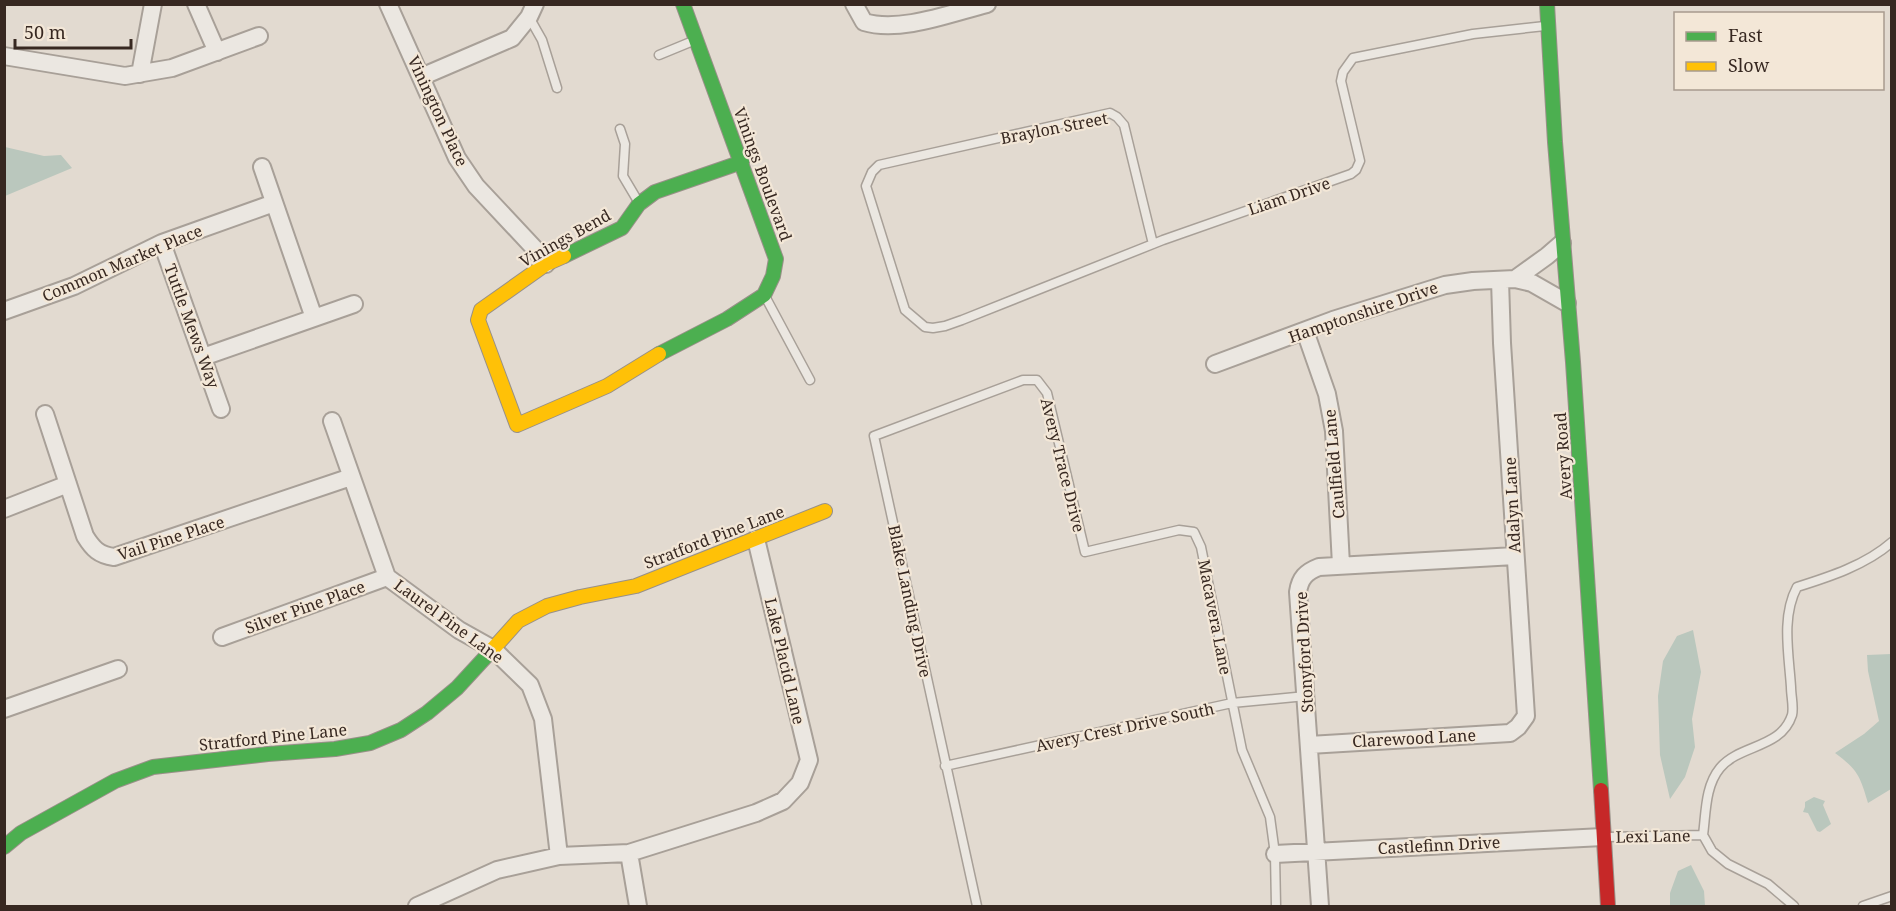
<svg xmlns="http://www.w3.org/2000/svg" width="1896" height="911" font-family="'Noto Serif',serif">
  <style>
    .water { fill: #bac7bd }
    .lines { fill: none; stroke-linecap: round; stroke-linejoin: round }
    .lane-casing { stroke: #a8a098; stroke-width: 11 }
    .street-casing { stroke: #a8a098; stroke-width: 20 }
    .fast-casing { stroke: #989088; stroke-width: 16 }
    .slow-casing { stroke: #989088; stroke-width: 16 }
    .jam-casing { stroke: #989088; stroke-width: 16 }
    .lane { stroke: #ebe7e1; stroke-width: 8 }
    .street { stroke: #ebe7e1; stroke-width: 16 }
    .fast { stroke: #4caf50; stroke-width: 14 }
    .slow { stroke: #ffc107; stroke-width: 14 }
    .jam { stroke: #c62828; stroke-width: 14 }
    .labels { text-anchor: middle; stroke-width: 4.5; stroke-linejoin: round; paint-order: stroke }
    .street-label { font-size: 16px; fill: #372821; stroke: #f3e7d7 }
  </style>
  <rect width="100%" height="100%" fill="#e2dad0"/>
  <path class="water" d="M5 147 44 156 61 155 72 168 5 196Z
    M1693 630 1701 672 1692 719 1695 747 1685 777 1670 799 1660 755 1658 696 1663 661 1677 636Z
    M1891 654V789L1868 803C1860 776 1858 770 1835 753L1864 734 1879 721 1868 671 1867 655Z
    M1814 797 1825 801 1823 805 1831 824 1820 832 1817 831 1808 813 1803 812 1805 807V802Z
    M1691 865 1704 891 1705 906H1670V893L1678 871Z"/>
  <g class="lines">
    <defs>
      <path id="lane" d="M529 17 542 40 557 88
        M659 55 693 41
        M620 129 625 144 623 176 639 203
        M1153 244 1124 125 1117 117 1110 113 879 165 872 172 866 186 905 310 925 327 933 328 945 326 962 320 1153 244 1163 240 1351 174 1356 170 1360 161 1341 81 1343 72 1353 58 1473 34 1545 26
        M766 298 810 380
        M945 766 1232 703 1306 696
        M1703 835C1706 813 1705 786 1720 768 1740 744 1781 749 1792 715 1794 707 1791 696 1791 687 1789 655 1781 617 1797 587 1829 577 1866 565 1892 542
        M1703 835 1712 851 1728 864 1768 884 1794 906
        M1607 837 1703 835
        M977 906 874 436 1023 380H1037L1047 393 1085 552 1179 530 1194 532 1201 547 1242 750 1270 817 1275 854 1276 906
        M1863 906 1892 896"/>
      <path id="street" d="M196 4 217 52
        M388 4 457 158 476 186 535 249 546 264
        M854 4 864 22C900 33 951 13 987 4
        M4 56 125 76 172 68 259 36
        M140 74 153 4
        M421 77 512 38 529 17 535 4
        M262 167 314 318
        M162 243 221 409
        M1515 279 1547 256 1562 243
        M4 311 74 286 162 243 274 203
        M1305 331 1327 394 1334 431 1341 565
        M203 357 354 304
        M1215 364 1333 320 1445 285 1473 281 1515 279 1532 283 1567 303
        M45 414 85 536C93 549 99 555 114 557L351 477
        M332 421 387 577 459 630 493 649 530 685 543 719 559 856
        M4 509 68 484
        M222 637 387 577
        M4 709 118 669
        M1309 745 1510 733 1518 727 1526 716 1502 343 1500 280
        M629 853 638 906
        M1275 854 1603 837
        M417 906 497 870 559 856 629 853 756 813 783 801 800 783 809 760 756 539
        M1320 906 1298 592C1300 578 1306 572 1319 567L1515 556"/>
      <path id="fast" d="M1547 4 1555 142 1573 362 1601 790
        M564 256 622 228 639 204 655 192 742 162
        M659 354 727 319 764 295 773 276 776 259 683 4
        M4 847 21 833 115 781 153 767 268 754 335 749 370 743 401 730 427 713 457 688 492 650"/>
      <path id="slow" d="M564 256 546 264 481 310 478 320 517 425 607 386 659 354
        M492 650 518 621 547 606 580 597 636 586 825 511"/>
      <path id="jam" d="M1601 790 1608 906"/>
    </defs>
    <use href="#lane" class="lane-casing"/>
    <use href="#street" class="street-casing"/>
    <use href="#fast" class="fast-casing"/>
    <use href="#slow" class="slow-casing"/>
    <use href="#jam" class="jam-casing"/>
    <use href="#lane" class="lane"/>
    <use href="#street" class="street"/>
    <use href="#fast" class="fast"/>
    <use href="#slow" class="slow"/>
    <use href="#jam" class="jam"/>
  </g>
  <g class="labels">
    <g class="street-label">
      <text transform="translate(438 111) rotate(65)" y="6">Vinington Place</text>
      <text transform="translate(1054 128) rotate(-11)" y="6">Braylon Street</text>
      <text transform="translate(763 174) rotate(70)" y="6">Vinings Boulevard</text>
      <text transform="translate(1289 196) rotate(-19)" y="6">Liam Drive</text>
      <text transform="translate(565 238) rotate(-29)" y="6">Vinings Bend</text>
      <text transform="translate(122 263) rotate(-23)" y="6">Common Market Place</text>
      <text transform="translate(1363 312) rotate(-19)" y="6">Hamptonshire Drive</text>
      <text transform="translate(192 326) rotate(70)" y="6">Tuttle Mews Way</text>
      <text transform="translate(1563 456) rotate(-94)" y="6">Avery Road</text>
      <text transform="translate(1334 464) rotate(-95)" y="6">Caulfield Lane</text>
      <text transform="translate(1063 465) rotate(76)" y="6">Avery Trace Drive</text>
      <text transform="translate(1512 505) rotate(-93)" y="6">Adalyn Lane</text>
      <text transform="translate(714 537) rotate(-21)" y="6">Stratford Pine Lane</text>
      <text transform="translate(171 538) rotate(-18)" y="6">Vail Pine Place</text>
      <text transform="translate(910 601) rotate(78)" y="6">Blake Landing Drive</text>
      <text transform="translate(305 607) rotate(-20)" y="6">Silver Pine Place</text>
      <text transform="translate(1215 617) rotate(79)" y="6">Macavera Lane</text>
      <text transform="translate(449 621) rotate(36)" y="6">Laurel Pine Lane</text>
      <text transform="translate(1304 652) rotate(-93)" y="6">Stonyford Drive</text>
      <text transform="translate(785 661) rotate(77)" y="6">Lake Placid Lane</text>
      <text transform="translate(1125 727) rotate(-12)" y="6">Avery Crest Drive South</text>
      <text transform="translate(273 737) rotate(-6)" y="6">Stratford Pine Lane</text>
      <text transform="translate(1414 738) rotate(-3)" y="6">Clarewood Lane</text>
      <text transform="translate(1653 836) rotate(-1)" y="6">Lexi Lane</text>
      <text transform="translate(1439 845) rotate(-3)" y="6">Castlefinn Drive</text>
    </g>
  </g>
  <rect width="1896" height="911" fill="none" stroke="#372821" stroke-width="12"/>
  <rect x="1674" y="12" width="210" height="78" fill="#f3e7d7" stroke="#a89b8e" stroke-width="1.5"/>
  <rect x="1686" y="32" width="30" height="9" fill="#4caf50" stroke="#a89b8e" stroke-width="1.5"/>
  <text x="1728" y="42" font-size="18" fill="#372821">Fast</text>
  <rect x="1686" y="62" width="30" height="9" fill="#ffc107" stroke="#a89b8e" stroke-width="1.5"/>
  <text x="1728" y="72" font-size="18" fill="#372821">Slow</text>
  <path d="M15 39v9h116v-9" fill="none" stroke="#372821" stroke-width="3"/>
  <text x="24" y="39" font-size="18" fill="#372821" stroke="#f3e7d7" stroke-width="4.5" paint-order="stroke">50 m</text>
</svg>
